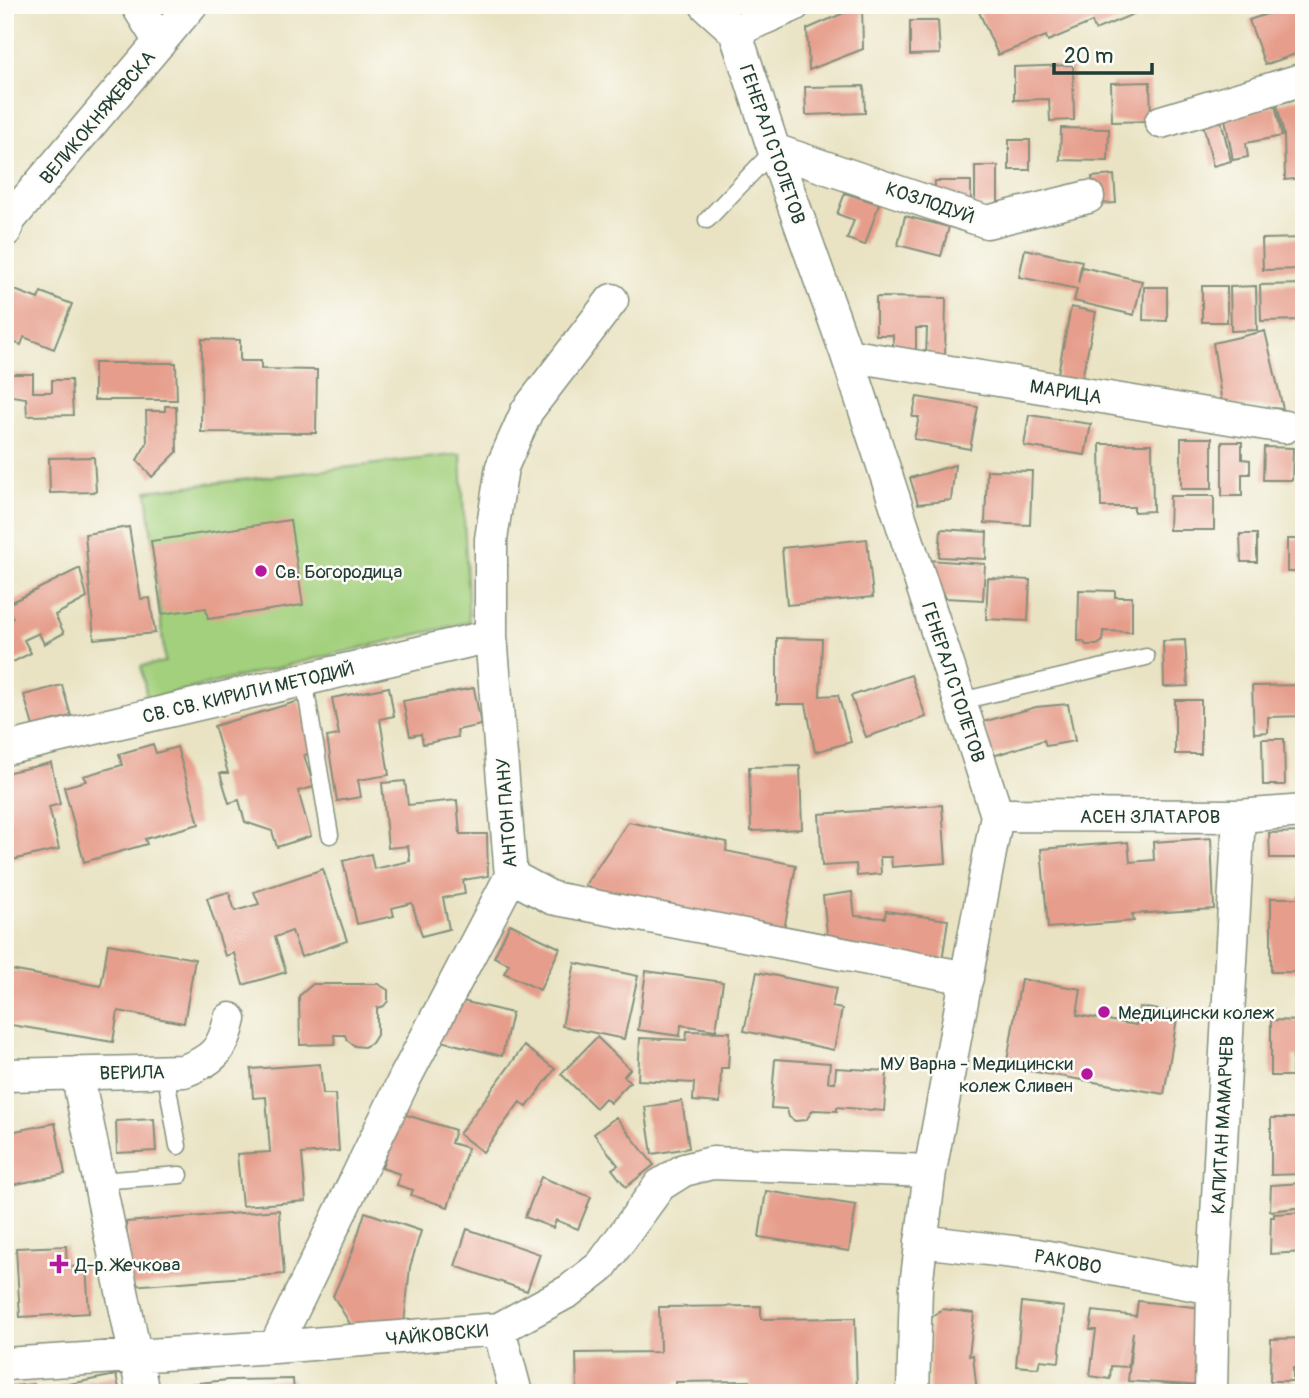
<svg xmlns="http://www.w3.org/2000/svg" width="1309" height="1398" font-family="Pangolin,sans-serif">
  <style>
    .green { fill: #a3d07d; stroke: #618658; stroke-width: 2 }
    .building { fill: #e69d8b }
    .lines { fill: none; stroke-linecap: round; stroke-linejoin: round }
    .lane-casing { stroke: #84907c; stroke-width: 19 }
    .street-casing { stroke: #84907c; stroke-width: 35 }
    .lane { stroke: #fff; stroke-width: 16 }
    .street { stroke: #fff; stroke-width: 32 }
    .poi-dot { fill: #b5179e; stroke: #fdfcf7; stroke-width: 2.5 }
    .labels { text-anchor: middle; stroke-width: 5; stroke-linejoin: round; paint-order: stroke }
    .street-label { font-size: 19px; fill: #1f3d34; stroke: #fdfcf7 }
    .poi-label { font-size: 19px; fill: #1f3d34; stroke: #fdfcf7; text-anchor: start }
  </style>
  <rect width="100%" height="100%" fill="#fdfcf7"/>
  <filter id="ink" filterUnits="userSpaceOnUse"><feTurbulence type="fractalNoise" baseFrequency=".0143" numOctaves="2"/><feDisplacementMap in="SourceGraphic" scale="14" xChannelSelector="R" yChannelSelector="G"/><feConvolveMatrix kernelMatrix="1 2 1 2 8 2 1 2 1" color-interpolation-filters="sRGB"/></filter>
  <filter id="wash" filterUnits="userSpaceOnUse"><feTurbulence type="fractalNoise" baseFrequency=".00686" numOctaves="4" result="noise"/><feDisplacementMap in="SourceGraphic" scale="28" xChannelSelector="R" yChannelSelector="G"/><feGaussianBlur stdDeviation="1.57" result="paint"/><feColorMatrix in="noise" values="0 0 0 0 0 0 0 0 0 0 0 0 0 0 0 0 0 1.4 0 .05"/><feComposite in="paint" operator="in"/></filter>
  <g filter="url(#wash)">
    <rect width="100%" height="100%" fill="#e9e3c3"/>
    <path class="green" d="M461 454 469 622 147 699 141 666 165 662 147 491Z"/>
    <g id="blocks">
      <path class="building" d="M862 5 863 49 809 70 807 29Z
        M976 5H1139L1141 11 1095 30 1092 22 1048 41 1046 36 998 55Z
        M1294 5 1304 33V51L1265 65 1249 20Z
        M910 21H938L940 54 910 55Z
        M1073 65 1074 120 1050 121 1049 99 1014 100V67Z
        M1150 82 1151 121 1112 122 1111 83Z
        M864 86 865 113 806 115 805 87Z
        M1304 97V178L1285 180 1284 135 1277 104Z
        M1275 105 1282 136 1246 143 1248 157 1233 160 1225 119Z
        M1221 120 1231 161 1213 166 1203 124Z
        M1061 128 1109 129 1108 161 1060 160Z
        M1009 140H1030V170H1009Z
        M975 166H998V205H975Z
        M1114 175 1116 203 1094 204 1092 177Z
        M935 181H971V205L934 204Z
        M845 193 879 204 865 245 847 239 854 220 837 214Z
        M905 216 949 227 941 256 898 245Z
        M1304 238V269L1263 270 1262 239Z
        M1025 249 1082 261 1078 283 1082 267 1142 281 1134 315 1074 301 1077 289 1019 277Z
        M1304 284V320L1261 321 1260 285Z
        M1202 286H1227V322H1202Z
        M1256 286 1257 330 1231 331 1230 287Z
        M1144 287H1167V321L1143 320Z
        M12 289 38 299 41 292 72 304 54 349 24 337 21 345 5 339V305Z
        M876 297 946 298 945 357H926L927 328H916V355H893V335H876Z
        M1071 307 1096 312 1081 383 1057 378Z
        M1265 331 1283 409 1222 404 1213 343Z
        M202 339 240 340V361H261V369L317 370 316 433 201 432Z
        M94 363H176L177 400H94Z
        M5 374H33V392H52V380H71L73 415 27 416 26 398 5 395Z
        M917 397 978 407 970 449 914 439 919 417H912Z
        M165 406H176L177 452 152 477 137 460 147 443 146 411H165Z
        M1029 415 1091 424 1085 455 1024 446Z
        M1181 438H1212V489H1181Z
        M1222 442H1242V459L1250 460V474H1242V496H1222Z
        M1100 444H1152L1153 511 1134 512V507H1101Z
        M1264 447 1293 448 1292 480H1263Z
        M94 457 96 492 50 493 49 458Z
        M955 465 951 500 918 504 910 478Z
        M987 470 1032 471 1030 525 985 523Z
        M1170 496H1214V530H1169Z
        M290 520 303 605 208 619 206 608 162 614 151 541Z
        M129 527 141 599 150 598 155 633 94 639 85 534Z
        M941 529 987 532 986 559 939 557Z
        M1240 534H1257V562H1241Z
        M867 539 873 597 787 605 782 548Z
        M1287 539H1304L1303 572H1287Z
        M928 560 985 564 983 600 945 598Z
        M80 568 87 598 55 615 64 633 44 644 39 633 24 640 31 653 5 666V622L13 618 6 605Z
        M988 578 1030 580 1028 621 986 619Z
        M1079 590 1115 591V597H1132V632L1103 631V641L1097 645H1086L1083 641H1078Z
        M777 638 822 639 820 696 838 695 851 742 815 752 806 704H777Z
        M1185 640 1188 686 1164 687 1163 641Z
        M911 675 926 717 866 737 851 696Z
        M62 685 71 716 33 726 24 695Z
        M1304 685V716L1268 717V732L1254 733 1252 686Z
        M389 687 394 716 380 719 389 775 358 780 361 797 337 801 327 737 339 735 332 698Z
        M474 688 481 725 457 730 458 737 423 744 421 734 410 736 403 701Z
        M1175 700H1201V754H1175Z
        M299 701 314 753 304 755 314 787 298 791 311 836 277 847 272 831 245 822 239 800 229 803 220 773H228L214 726Z
        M1068 704 1075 741 1046 746 1044 740 993 756 983 722 1036 707Z
        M1262 739H1284L1285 785H1263Z
        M153 744 156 753 177 747 199 824 145 839 147 844 84 862 64 787 86 781 83 776 122 765 119 754Z
        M51 763 60 804 49 807 59 849 12 860 5 832V773Z
        M800 766 802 829 751 831 749 767Z
        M405 781 408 805 457 800 460 834H487L488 876 463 880 465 894 443 898 449 929 422 936 412 903 392 908 394 916 357 924 343 861 371 854 374 869 410 861 408 846 388 848 382 783Z
        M942 805 946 863 892 867 891 857H880L881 874 857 876 856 864 822 866 819 814Z
        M628 822 727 842 726 851 796 865 783 935 606 899 585 885Z
        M1304 832V858H1270L1269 833Z
        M1211 838 1214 909 1132 914 1134 921 1048 928 1041 849 1128 842 1130 862 1154 860 1153 842Z
        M323 869 347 941 301 957 292 931 275 937 286 972 243 985 234 953 225 956 207 898 229 892 235 911 259 904 254 892Z
        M852 892 855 916 885 918 886 911 948 920 942 961 828 942 823 896Z
        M1299 894H1304V972H1271V898H1299Z
        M510 924 560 948 540 990 504 973 509 964 494 957Z
        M108 944 195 959 184 1023 118 1011 113 1042 5 1024V969L101 986Z
        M575 963 638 976 624 1039 562 1026Z
        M646 971 723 982 716 1030 681 1025 680 1036 638 1030Z
        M757 972 836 988 832 1007 842 1009 834 1050 744 1031Z
        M1021 979 1081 989 1077 1015 1136 1025 1139 1007 1178 1013 1164 1094 1006 1067Z
        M313 984H378L388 990V1001L384 1006 377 1008V1035L372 1043 364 1047 355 1046 347 1040 345 1035H334L335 1044 300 1045 299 996Z
        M458 1000 512 1013 502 1056 437 1040Z
        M1271 1020 1304 1021 1301 1057 1293 1056 1292 1076H1271Z
        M687 1031 730 1032 728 1068H721L720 1103 693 1101 694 1083 638 1080 640 1038 686 1040Z
        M597 1037 630 1069 624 1076 630 1082 610 1103 605 1098 596 1108 561 1074Z
        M524 1046 555 1069 527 1107 520 1102 483 1152 459 1134Z
        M775 1059 830 1063 828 1082H835L836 1068 887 1071 884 1111 837 1107V1111L813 1110 806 1120 795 1121 789 1117 787 1109 771 1108Z
        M320 1064 323 1094H335L339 1151 302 1154 306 1201 242 1206 237 1154 270 1152 266 1097 253 1098 251 1069Z
        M682 1101 689 1148 652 1154 645 1107Z
        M400 1113 455 1130 451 1143 468 1148 448 1207 411 1195 413 1190 397 1185 400 1174 382 1168Z
        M616 1117 654 1165 626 1187 612 1169 618 1165 594 1134Z
        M1271 1118H1299V1138L1304 1137V1174L1271 1175Z
        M154 1119 156 1151 117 1153 116 1121Z
        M55 1123 65 1174 12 1185 5 1152V1133Z
        M541 1177 591 1197 578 1229 556 1220 553 1228 525 1217Z
        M1303 1183 1304 1207 1270 1211 1271 1185Z
        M766 1191 856 1205 849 1251 759 1237Z
        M279 1210 284 1274 131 1286 126 1222Z
        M365 1212 421 1231 410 1267 404 1324 352 1327 333 1296 352 1253Z
        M1304 1212V1252L1270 1254 1271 1217H1274V1214Z
        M467 1229 540 1254 527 1291 455 1266Z
        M66 1246 67 1267 86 1266 89 1313 20 1317 16 1248Z
        M1138 1301 1212 1309 1218 1387 1128 1381 1133 1332 1128 1367 1111 1366 1110 1379 1090 1376 1096 1330H1090L1093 1311 1136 1316Z
        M1022 1302 1064 1307 1059 1362 1040 1360 1038 1368 1016 1366Z
        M761 1306V1319L855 1318 857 1393H750V1381L676 1382V1393H577L576 1353 660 1352 659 1307Z
        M942 1309 974 1313 969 1356 973 1355 977 1393H929L931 1318Z
        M1304 1338V1368H1293V1381H1270L1271 1339Z
        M116 1375 120 1393H61L59 1386Z
        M293 1379 294 1393H160L159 1387 228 1380Z
        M34 1384 35 1393H5V1387Z"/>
    </g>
  </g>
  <g filter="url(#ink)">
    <use href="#blocks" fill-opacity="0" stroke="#84907c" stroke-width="2"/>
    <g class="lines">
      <defs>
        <path id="lane" d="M707 220 774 150
          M304 679 330 835
          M961 701 1146 657
          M165 1071 178 1146
          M98 1181 180 1175"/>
        <path id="street" d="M137 5 160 42
          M706 5 735 31 774 150 847 355 997 815 930 1171 916 1286 913 1393
          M735 31 794 5
          M1161 122 1304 79
          M774 150 987 222 1088 197
          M5 231 10 219 191 5
          M847 355 1285 427
          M5 749 491 636
          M997 815 1239 816 1304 811
          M511 876 552 898 967 978
          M77 1073 143 1393
          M5 1075 184 1071C213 1060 223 1050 230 1019
          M921 1241 1037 1255 1213 1288
          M499 1329 516 1393
          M275 1347 405 1078 511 876 491 636V539L502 467 527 411 612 300
          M5 1364 275 1347 499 1329 569 1291 601 1266 660 1185 684 1170 712 1163 930 1171
          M1211 1393 1213 1288 1239 816"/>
      </defs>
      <use href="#lane" class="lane-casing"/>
      <use href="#street" class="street-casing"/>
      <use href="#lane" class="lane"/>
      <use href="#street" class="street"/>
    </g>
  </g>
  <g class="poi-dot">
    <circle cx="261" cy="571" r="7"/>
    <circle cx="1104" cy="1012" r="7"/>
    <circle cx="1087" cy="1074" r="7"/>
    <path d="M55.5 1253.5h7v7h7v7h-7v7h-7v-7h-7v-7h7z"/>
  </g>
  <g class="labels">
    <g class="street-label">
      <text transform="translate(97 117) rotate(-50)" y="7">ВЕЛИКОКНЯЖЕВСКА</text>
      <text transform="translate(773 144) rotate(71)" y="7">ГЕНЕРАЛ СТОЛЕТОВ</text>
      <text transform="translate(930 202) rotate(19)" y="7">КОЗЛОДУЙ</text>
      <text transform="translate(1066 391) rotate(9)" y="7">МАРИЦА</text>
      <text transform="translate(954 682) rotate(72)" y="7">ГЕНЕРАЛ СТОЛЕТОВ</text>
      <text transform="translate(248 692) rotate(-13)" y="7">СВ. СВ. КИРИЛ И МЕТОДИЙ</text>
      <text transform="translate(506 813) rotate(-94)" y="7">АНТОН ПАНУ</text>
      <text x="1150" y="823">АСЕН ЗЛАТАРОВ</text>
      <text transform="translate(132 1072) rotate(-1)" y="7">ВЕРИЛА</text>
      <text transform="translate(1222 1125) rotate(-87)" y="7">КАПИТАН МАМАРЧЕВ</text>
      <text transform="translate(1068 1261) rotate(10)" y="7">РАКОВО</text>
      <text transform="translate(437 1334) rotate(-5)" y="7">ЧАЙКОВСКИ</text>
    </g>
    <g class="poi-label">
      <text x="275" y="578">Св. Богородица</text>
      <text x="1118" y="1019">Медицински колеж</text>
      <text x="1073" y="1070" text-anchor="end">МУ Варна - Медицински<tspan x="1073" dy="22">колеж Сливен</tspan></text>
      <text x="75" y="1271">Д-р. Жечкова</text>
    </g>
  </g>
  <rect width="1309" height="1398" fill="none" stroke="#fdfcf7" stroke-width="28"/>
  <path d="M1054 63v10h98v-10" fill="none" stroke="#1f3d34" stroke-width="3.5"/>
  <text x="1064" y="63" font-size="21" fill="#1f3d34" stroke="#fdfcf7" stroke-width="5" paint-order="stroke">20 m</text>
</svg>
